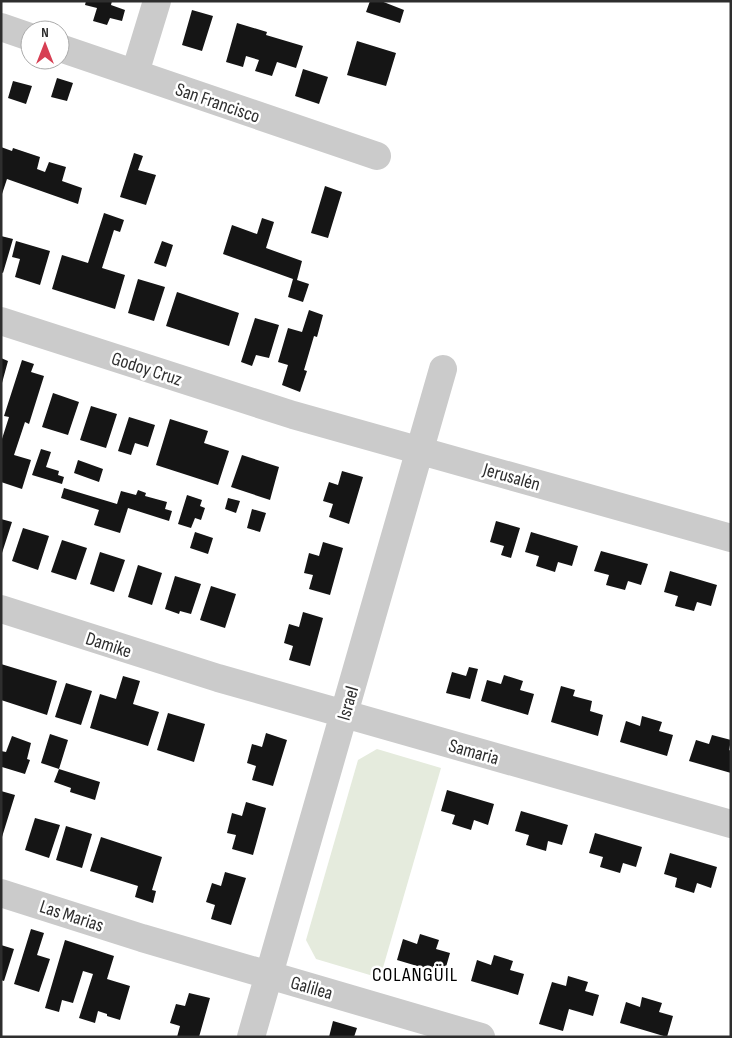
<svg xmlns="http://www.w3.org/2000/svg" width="732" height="1038" font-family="'Sofia Sans Condensed',sans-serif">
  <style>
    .green { fill: #e5ebdd }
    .building { fill: #151515 }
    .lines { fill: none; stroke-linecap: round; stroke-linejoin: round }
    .minor { stroke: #cbcbcb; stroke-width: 28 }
    .labels { text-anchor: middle; stroke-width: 5; stroke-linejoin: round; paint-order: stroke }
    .street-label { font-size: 19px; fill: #2e2e2e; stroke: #fff }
    .neighbourhood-label { font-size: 20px; letter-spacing: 1px; fill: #000; stroke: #fff }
  </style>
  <rect width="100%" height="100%" fill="#fff"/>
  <path class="green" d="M377 749 441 768 380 978 316 959 306 940 358 760Z"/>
  <path class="building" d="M86 1H112L111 5 125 10 122 21 110 18 107 25 93 21 97 8 85 5Z
    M370 1H381L404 10 400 23 366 12Z
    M192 10 213 16 202 51 182 45Z
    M237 23 267 32 266 35 303 46 296 68 277 62 272 76 255 71 259 60 246 56 243 67 226 62Z
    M357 41 396 53 386 86 347 75Z
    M303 69 328 77 319 104 295 96Z
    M57 78 73 83 67 101 51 97Z
    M13 81 32 86 26 104 8 98Z
    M1 147 12 151 13 148 40 157 37 169 45 172 49 162 66 167 62 181 82 188 78 204 7 179 1 197Z
    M134 153 143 156 138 170 156 175 146 205 120 197Z
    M325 186 342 192 328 238 311 233Z
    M104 213 124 220 120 232 114 230 102 268 125 275 115 309 52 289 62 255 88 263Z
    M262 218 274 222 266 248 302 261 297 280 309 284 303 302 288 297 293 279 223 254 232 225 257 234Z
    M1 236 13 239 3 273 1 272Z
    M16 241 50 251 40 285 15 277 20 259 12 257Z
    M162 241 173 245 166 267 154 263Z
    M138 279 165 287 154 321 128 313Z
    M177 292 239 313 229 346 166 326Z
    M309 310 323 315 317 337 314 336 304 370 307 371 300 392 282 385 288 365 278 362 288 328 302 332Z
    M255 318 279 325 269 358 256 355 252 366 241 362Z
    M1 358 8 361 2 383 1 382Z
    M22 360 34 364 31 372 44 376 29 424 25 422 14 455 31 460 22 489 1 482V442L9 417 4 416Z
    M53 393 79 402 68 435 42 427Z
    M91 406 117 414 106 448 80 440Z
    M129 417 155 425 148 447 135 443 131 455 118 451Z
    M170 419 208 431 204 443 229 451 218 485 156 465Z
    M41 449 51 452 46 467 59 471 58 475 64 477 62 484 32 475Z
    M242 455 279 467 270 500 231 487Z
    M78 460 103 469 99 482 74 473Z
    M342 471 363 477 349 524 329 517 333 504 323 501 329 482 338 485Z
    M64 488 117 504 121 491 136 495 138 490 146 493 145 496 167 502 165 509 172 511 169 521 128 508 120 533 94 525 99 510 61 498Z
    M187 495 202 500 200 506 205 508 201 520 195 518 191 528 178 524Z
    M228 498 240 501 236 513 225 509Z
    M252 509 266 513 260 532 247 528Z
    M1 519 12 522 2 553H1Z
    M496 521 520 528 511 558 501 555 504 546 490 542Z
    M23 528 49 536 38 570 12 561Z
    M195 532 213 538 208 554 190 548Z
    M531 532 578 546 572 566 558 562 555 572 536 566 539 556 525 552Z
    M62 540 87 548 76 580 51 572Z
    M323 542 343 548 330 595 309 589 313 575 304 573 309 553 319 556Z
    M601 551 648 564 641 585 628 581 625 590 606 585 609 575 594 571Z
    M100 552 125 560 114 592 90 584Z
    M138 565 162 573 152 605 128 597Z
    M670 571 717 585 711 606 697 602 694 611 675 606 678 596 664 592Z
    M175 576 201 584 191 614 180 611 179 614 165 609Z
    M211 586 236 594 225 628 200 620Z
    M303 612 323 618 310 666 289 660 293 646 284 643 289 624 299 627Z
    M1 664 57 681 47 715 1 700Z
    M469 667 478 669 470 699 446 693 452 672 466 676Z
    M504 675 523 681 520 690 534 694 528 715 481 701 487 680 501 684Z
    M123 676 140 681 133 704 159 712 148 746 90 728 100 694 116 699Z
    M66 683 92 691 81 725 55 717Z
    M561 686 575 690 573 696 592 701 590 711 603 715 598 736 551 722Z
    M168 713 205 724 194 762 157 750Z
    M642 716 662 722 659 731 673 735 667 756 620 742 626 721 640 726Z
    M266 733 287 740 273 786 252 780 256 766 247 763 252 744 262 747Z
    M50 734 68 740 59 769 41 763Z
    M712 735 731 740 729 750 731 751V773L689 761 696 740 709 744Z
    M12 736 31 743 27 759 30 760 25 774 2 767 1 751 6 752Z
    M59 769 100 782 95 800 70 792 71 788 54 782Z
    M447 790 494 804 488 825 474 820 471 830 452 824 455 815 441 811Z
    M1 791 15 795 2 837H1Z
    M246 802 266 808 253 855 232 849 236 835 227 833 232 813 242 816Z
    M521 811 568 825 562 845 548 841 546 851 526 845 529 835 515 831Z
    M35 818 60 825 49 858 25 850Z
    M66 826 92 834 82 868 56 860Z
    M595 833 642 847 636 867 623 863 620 873 600 867 603 857 589 853Z
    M101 837 162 857 152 890 156 891 153 903 135 897 138 886 90 871Z
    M670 853 717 867 711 888 697 883 694 893 675 887 677 878 664 874Z
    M225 872 246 878 231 925 211 919 215 905 206 902 212 883 221 886Z
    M31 929 44 933 37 955 50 959 39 992 14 984Z
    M420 934 439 940 436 949 450 953 444 974 397 960 403 939 417 944Z
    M65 940 114 956 107 979 130 986 120 1020 107 1016V1014L98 1011 95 1023 79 1018 93 974 83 971 73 1003 62 1000 59 1012 45 1008Z
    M1 945 14 949 4 981 1 980Z
    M494 955 513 961 510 970 524 974 518 995 471 981 477 960 491 965Z
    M568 976 588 982 585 991 599 995 593 1016 569 1009 563 1031 539 1024 552 982 566 986Z
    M189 993 210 998 199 1037H177L180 1026 170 1023 176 1004 185 1006Z
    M642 997 662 1003 659 1012 673 1016 667 1037 620 1023 626 1002 640 1007Z
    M333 1021 357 1028 354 1037H329Z"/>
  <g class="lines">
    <path class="minor" d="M1 27 30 37
      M60 48 377 156
      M135 73 157 1
      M1 321 293 415 731 538
      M1 609 218 678 731 824
      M1 893 142 938 481 1037
      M251 1037 443 369"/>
  </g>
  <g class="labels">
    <g class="street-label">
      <text transform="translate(218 102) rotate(19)" y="7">San Francisco</text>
      <text transform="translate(147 368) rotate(18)" y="7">Godoy Cruz</text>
      <text transform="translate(512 476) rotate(16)" y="7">Jerusalén</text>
      <text transform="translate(109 644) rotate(18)" y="7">Damike</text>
      <text transform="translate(347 703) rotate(-74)" y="7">Israel</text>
      <text transform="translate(474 751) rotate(16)" y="7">Samaria</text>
      <text transform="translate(72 915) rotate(18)" y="7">Las Marias</text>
      <text transform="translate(312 987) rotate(16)" y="7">Galilea</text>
    </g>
    <g class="neighbourhood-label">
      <text x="415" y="981">COLANGÜIL</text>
    </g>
  </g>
  <rect width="732" height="1038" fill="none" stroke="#2e2e2e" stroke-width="5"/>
  <g transform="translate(45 45)"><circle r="24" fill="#ffffff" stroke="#ababab"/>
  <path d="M0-4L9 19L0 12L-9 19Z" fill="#d73f53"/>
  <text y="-8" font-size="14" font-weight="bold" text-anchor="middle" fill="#2e2e2e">N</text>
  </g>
</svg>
